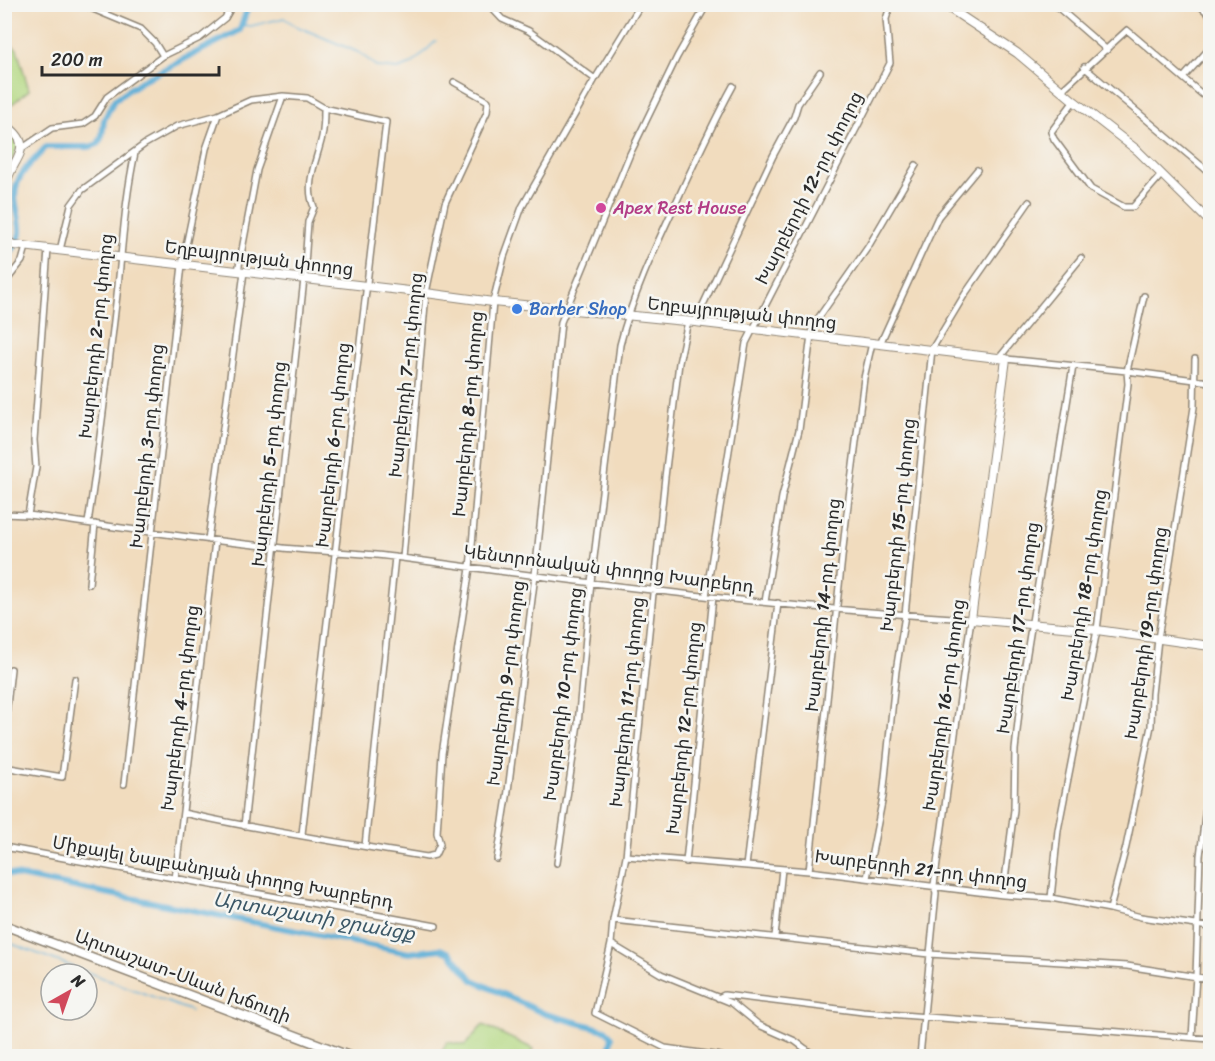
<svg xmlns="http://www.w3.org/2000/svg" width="1215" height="1061" font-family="Sriracha,'Noto Sans Armenian',sans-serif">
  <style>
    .green { fill: #b3d881; stroke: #6f8256; stroke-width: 1.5 }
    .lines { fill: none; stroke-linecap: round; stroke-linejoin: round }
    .stream { stroke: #5badd6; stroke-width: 1.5 }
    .canal { stroke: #5badd6; stroke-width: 6 }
    .street-casing { stroke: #8e8474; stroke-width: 8 }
    .secondary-casing { stroke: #8e8474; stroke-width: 10 }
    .primary-casing { stroke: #8e8474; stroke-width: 11 }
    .street { stroke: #fff; stroke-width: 5 }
    .secondary { stroke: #fff; stroke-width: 8 }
    .primary { stroke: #fff; stroke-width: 8 }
    .hotel-dot { fill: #d1479c; stroke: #f6f6f2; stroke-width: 2 }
    .shop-dot { fill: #3f7fe0; stroke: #f6f6f2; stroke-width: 2 }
    .labels { text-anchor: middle; stroke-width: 5; stroke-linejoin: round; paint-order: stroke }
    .street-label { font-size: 18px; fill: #2b2b2b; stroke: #f6f6f2 }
    .hotel-label { font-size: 18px; fill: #b23c85; stroke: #f6f6f2; text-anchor: start }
    .shop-label { font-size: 18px; fill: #366cbe; stroke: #f6f6f2; text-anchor: start }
    .water-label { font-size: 20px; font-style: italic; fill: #3c5867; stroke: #f6f6f2 }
  </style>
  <rect width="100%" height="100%" fill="#f6f6f2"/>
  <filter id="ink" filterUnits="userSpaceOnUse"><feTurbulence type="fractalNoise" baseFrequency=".0167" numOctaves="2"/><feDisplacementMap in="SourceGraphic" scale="12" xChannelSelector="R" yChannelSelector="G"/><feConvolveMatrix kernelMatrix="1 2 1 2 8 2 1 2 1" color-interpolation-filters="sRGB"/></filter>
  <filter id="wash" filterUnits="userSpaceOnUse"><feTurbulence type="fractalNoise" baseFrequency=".008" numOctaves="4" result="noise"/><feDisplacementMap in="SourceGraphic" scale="24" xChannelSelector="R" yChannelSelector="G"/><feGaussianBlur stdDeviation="1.35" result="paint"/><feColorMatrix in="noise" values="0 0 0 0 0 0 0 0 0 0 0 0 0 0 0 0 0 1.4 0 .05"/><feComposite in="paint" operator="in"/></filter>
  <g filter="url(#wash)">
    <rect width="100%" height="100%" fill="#f1dcbe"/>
    <path class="green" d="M5 41 17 49 29 90 5 110Z
      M5 119 21 141 5 173Z
      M483 1025 534 1049 530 1056H439L447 1042 465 1045Z"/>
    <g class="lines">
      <path class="stream" d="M242 25 251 26 284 18 296 26 360 53 377 67 398 69 412 64 436 41
        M4 941 191 1011"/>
      <path class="canal" d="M4 261C11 253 19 243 20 232 21 217 11 200 17 184 22 170 36 158 46 147H89L98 144 102 136 104 120 114 100 140 82 240 30 249 4
        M4 873 409 953 440 949 450 953 473 980 545 1014 605 1030 612 1037 608 1056"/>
    </g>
  </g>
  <g filter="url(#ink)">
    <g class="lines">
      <defs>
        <path id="street" d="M81 4 141 29 155 43 163 56
          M488 4 502 19 529 31 595 79
          M1054 4 1107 50
          M1198 4 1210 15
          M1084 67 1210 173
          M1183 78 1210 48
          M1062 90 1127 30 1210 101
          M1074 101 1051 132 1054 139 1091 189 1124 207H1133L1162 174
          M21 149 52 128 83 124 95 116 107 97 163 56 200 38 225 18 233 4
          M60 250 71 205 82 190 145 144 177 126 218 115 251 100 283 96 307 98 324 108 386 122 302 834
          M238 271 257 170 283 96
          M4 284 22 261 26 247
          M688 321 679 363 665 477 626 856 613 920 611 944 595 1013 665 1048 721 1056
          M695 322 773 156 794 117 798 104 820 72
          M880 344 938 217 977 170
          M999 358 1081 258
          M1006 359 1127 371 1210 382
          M4 514 28 515C110 526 192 539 274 547 317 552 360 552 402 558 591 584 781 608 971 619L934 885 936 893 920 1056
          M28 515 36 467 34 440 48 249
          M88 523C100 444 109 365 118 286 123 240 125 199 135 153
          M208 540 244 272
          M403 558 426 293 445 203 487 112 488 101 454 82
          M89 584 95 524
          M706 596 746 343 890 63 886 19 891 4
          M765 602 782 497 799 430 812 327 868 247 916 165
          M4 733 11 669
          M4 767 62 777 75 679
          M124 784 182 265 206 149 218 115
          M183 813C264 831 345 843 427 857L435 855 440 844 437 833 442 754 470 568 493 302 504 257 522 207 595 79 641 4
          M244 826 304 279 308 222 314 207C304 184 317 160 322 137 324 128 324 118 324 108
          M365 846 395 557
          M4 847 436 926
          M626 856 809 871 1003 895 1051 898 1110 909 1141 917 1210 927
          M497 859 508 791 535 575 561 322 630 154 677 57 707 4
          M686 862 713 597
          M557 863 578 724 591 582 620 345C632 297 653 252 674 207 693 166 711 126 733 86
          M746 866 778 603
          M809 871 845 529 864 378 872 343
          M867 878 883 797 896 671 905 615 932 349 965 294 1029 202
          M175 879 215 541
          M1003 895 1014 810 1015 750 1022 684 1073 366
          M1051 898 1058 830 1097 630 1128 384 1127 371 1144 296
          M1110 909 1126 847 1151 726 1152 694 1158 639 1194 407 1195 359
          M613 920 929 954 1127 966 1210 979
          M775 937 782 869
          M611 944 661 974 732 1003 759 1025 795 1041 815 1056
          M718 998 724 995 863 1012 1210 1039
          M1192 1037 1196 976 1200 856 1210 774
          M798 1056 806 1049"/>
        <path id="secondary" d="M943 4 1017 53 1074 101 1137 150 1210 222
          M4 124C37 146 14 156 6 183 4 189 5 196 4 202
          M4 237 8 242 14 245 426 293 493 302 695 322 1006 359 971 619 1097 630 1210 646"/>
        <path id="primary" d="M4 925 349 1056"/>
      </defs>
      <use href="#street" class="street-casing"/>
      <use href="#secondary" class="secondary-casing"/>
      <use href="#primary" class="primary-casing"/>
      <use href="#street" class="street"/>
      <use href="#secondary" class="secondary"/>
      <use href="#primary" class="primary"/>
    </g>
  </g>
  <circle class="hotel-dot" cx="601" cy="208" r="6"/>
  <circle class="shop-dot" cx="517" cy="309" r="6"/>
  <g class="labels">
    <g class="street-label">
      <text transform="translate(809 188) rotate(-63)" y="6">Խարբերդի 12-րդ փողոց</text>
      <text transform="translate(259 258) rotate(7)" y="6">Եղբայրության փողոց</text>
      <text transform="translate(742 313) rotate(6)" y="6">Եղբայրության փողոց</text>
      <text transform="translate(96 336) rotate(-84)" y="6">Խարբերդի 2-րդ փողոց</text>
      <text transform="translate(406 375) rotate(-84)" y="6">Խարբերդի 7-րդ փողոց</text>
      <text transform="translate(468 414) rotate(-85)" y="6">Խարբերդի 8-րդ փողոց</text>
      <text transform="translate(333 445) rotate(-84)" y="6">Խարբերդի 6-րդ փողոց</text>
      <text transform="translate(147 446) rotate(-84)" y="6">Խարբերդի 3-րդ փողոց</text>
      <text transform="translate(269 464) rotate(-84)" y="6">Խարբերդի 5-րդ փողոց</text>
      <text transform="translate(898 525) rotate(-84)" y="6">Խարբերդի 15-րդ փողոց</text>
      <text transform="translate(609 569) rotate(7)" y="6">Կենտրոնական փողոց Խարբերդ</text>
      <text transform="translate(1084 595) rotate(-81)" y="6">Խարբերդի 18-րդ փողոց</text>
      <text transform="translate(823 605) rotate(-84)" y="6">Խարբերդի 14-րդ փողոց</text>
      <text transform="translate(1018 628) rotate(-82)" y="6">Խարբերդի 17-րդ փողոց</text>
      <text transform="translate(1146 633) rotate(-82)" y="6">Խարբերդի 19-րդ փողոց</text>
      <text transform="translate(506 683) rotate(-83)" y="6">Խարբերդի 9-րդ փողոց</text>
      <text transform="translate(563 694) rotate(-83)" y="6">Խարբերդի 10-րդ փողոց</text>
      <text transform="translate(627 702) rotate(-84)" y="6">Խարբերդի 11-րդ փողոց</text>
      <text transform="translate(944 705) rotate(-82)" y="6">Խարբերդի 16-րդ փողոց</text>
      <text transform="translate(180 708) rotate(-83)" y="6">Խարբերդի 4-րդ փողոց</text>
      <text transform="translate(684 728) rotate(-84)" y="6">Խարբերդի 12-րդ փողոց</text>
      <text transform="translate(921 869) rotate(7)" y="6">Խարբերդի 21-րդ փողոց</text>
      <text transform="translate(223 872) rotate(10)" y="6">Միքայել Նալբանդյան փողոց Խարբերդ</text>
      <text transform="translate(183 976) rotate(21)" y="6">Արտաշատ-Սևան խճուղի</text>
    </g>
    <g class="hotel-label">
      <text x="613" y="214">Apex Rest House</text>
    </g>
    <g class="shop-label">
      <text x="529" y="315">Barber Shop</text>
    </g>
    <g class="water-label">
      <text transform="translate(314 916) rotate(10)" y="7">Արտաշատի ջրանցք</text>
    </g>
  </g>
  <rect width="1215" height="1061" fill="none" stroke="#f6f6f2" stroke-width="24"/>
  <g transform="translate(69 992) rotate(40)"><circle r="28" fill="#f6f6f2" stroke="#a5a5a2" stroke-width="1.5"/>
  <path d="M0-4.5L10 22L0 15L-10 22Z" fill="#d1495b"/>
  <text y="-9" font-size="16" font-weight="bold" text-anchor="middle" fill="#2b2b2b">N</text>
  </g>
  <path d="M42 66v9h177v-9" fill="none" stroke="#2b2b2b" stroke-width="3"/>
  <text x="51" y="66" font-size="18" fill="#2b2b2b" stroke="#f6f6f2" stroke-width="4.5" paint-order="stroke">200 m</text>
</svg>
